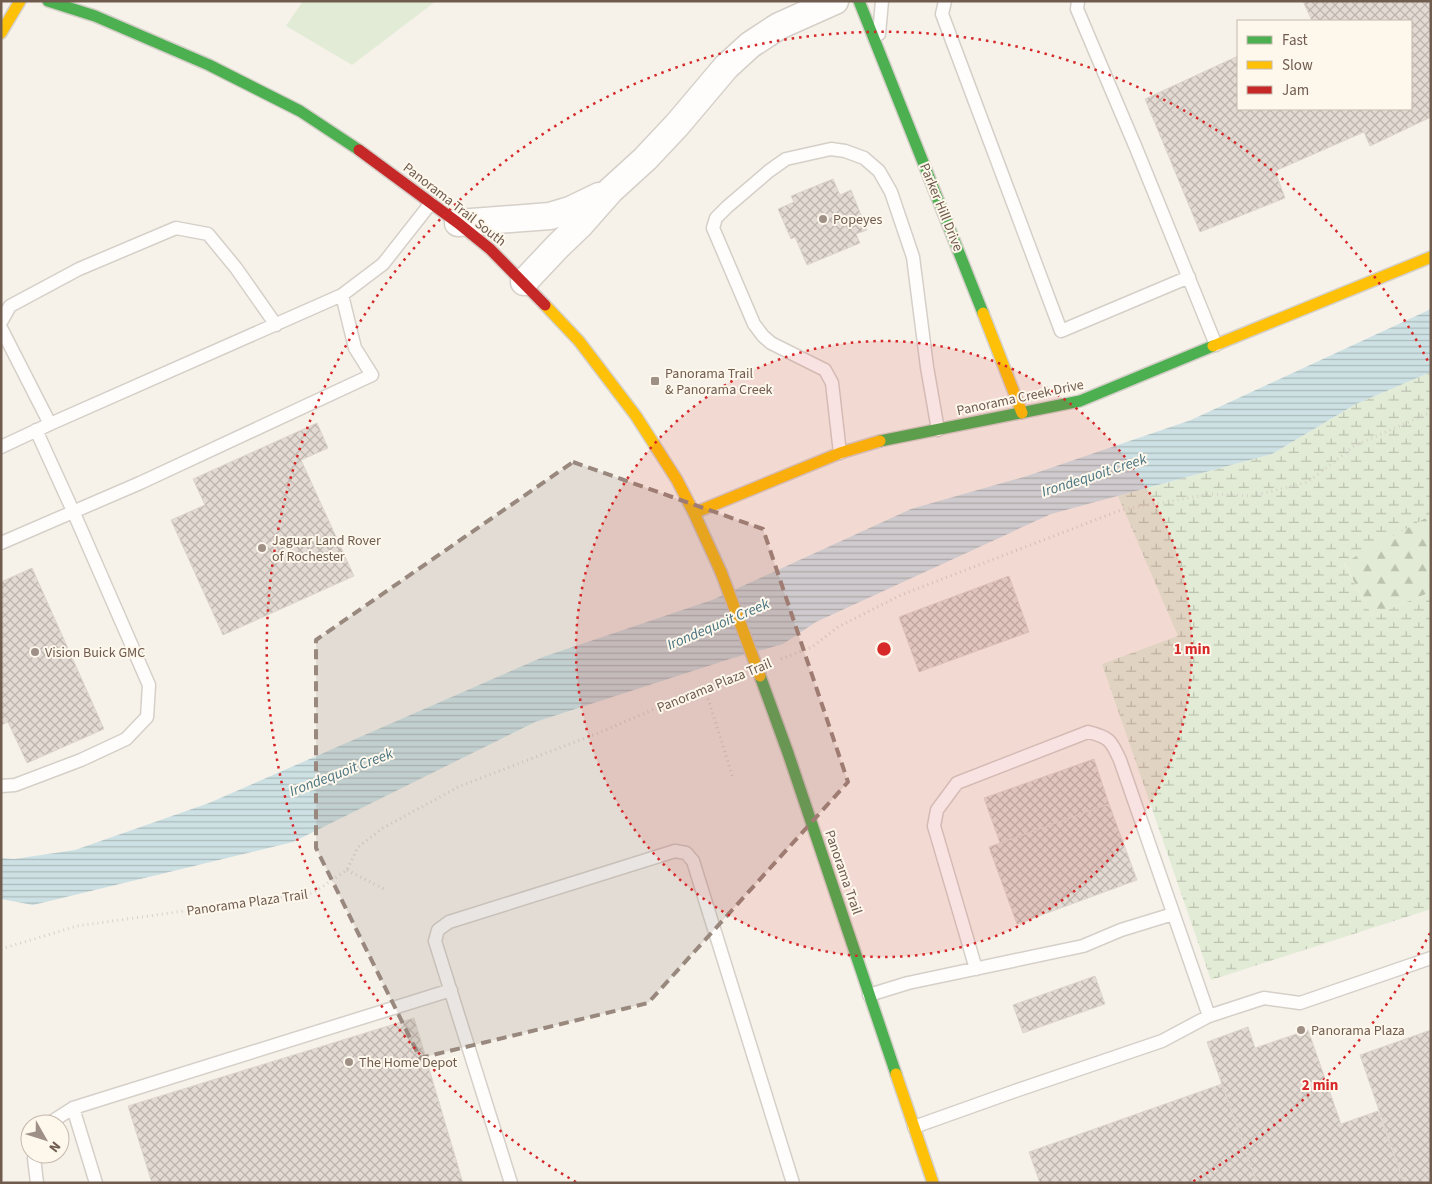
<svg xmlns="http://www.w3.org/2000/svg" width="1432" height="1184" font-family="'Source Sans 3',sans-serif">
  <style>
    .grass { fill: #e2ebd6 }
    .forest { fill: url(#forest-firs) }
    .wetland { fill: url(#wetland-marsh) }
    .water { fill: url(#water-rules) }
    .building { fill: url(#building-cross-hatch); stroke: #ded6cd }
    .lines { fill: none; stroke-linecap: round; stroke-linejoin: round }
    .lane-casing { stroke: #d5cfc8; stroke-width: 15 }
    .street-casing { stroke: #d5cfc8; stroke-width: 29 }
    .fast-casing { stroke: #d5cfc9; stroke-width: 14 }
    .slow-casing { stroke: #d5cfc9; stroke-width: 14 }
    .jam-casing { stroke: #d5cfc9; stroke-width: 14 }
    .path { stroke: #d7d1cb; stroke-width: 3; stroke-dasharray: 1 4; stroke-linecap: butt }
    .lane { stroke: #fefdfc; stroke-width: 12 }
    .street { stroke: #fefdfc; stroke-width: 26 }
    .fast { stroke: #4caf50; stroke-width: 11 }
    .slow { stroke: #ffc107; stroke-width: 11 }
    .jam { stroke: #c62828; stroke-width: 11 }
    .slow-bridge-casing { stroke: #d5cfc9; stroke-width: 14; stroke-linecap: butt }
    .slow-bridge { stroke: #ffc107; stroke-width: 11 }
    .marked { fill: #98887d; fill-opacity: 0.2; stroke: #98887d; stroke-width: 4; stroke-dasharray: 10 6; stroke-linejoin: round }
    .ring { fill: none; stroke: #d62828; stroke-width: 2.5; stroke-dasharray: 2.5 5 }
    .poi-dot { fill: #9f9085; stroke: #fdf7ec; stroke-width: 2 }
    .labels { text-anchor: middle; stroke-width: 4; stroke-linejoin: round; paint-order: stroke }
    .street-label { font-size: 14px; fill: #705c4e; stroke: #fdf7ec }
    .poi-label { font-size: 14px; fill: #705c4e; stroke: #fdf7ec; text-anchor: start }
    .water-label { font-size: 15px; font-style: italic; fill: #4a7481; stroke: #fdf7ec }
    .centre { fill: #d62828; stroke: #fdf7ec; stroke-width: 2.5 }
    .ring-label { font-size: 15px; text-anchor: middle; font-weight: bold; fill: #d62828; stroke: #fdf7ec; stroke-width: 4; stroke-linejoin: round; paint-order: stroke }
  </style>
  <defs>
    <pattern id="forest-firs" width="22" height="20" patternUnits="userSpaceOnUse" patternTransform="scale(1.25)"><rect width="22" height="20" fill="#e2ebd6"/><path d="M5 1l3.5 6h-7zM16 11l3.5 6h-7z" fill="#bcc2b0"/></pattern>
    <pattern id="wetland-marsh" width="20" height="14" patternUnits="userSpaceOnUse" patternTransform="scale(1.25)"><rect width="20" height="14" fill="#e2ebd6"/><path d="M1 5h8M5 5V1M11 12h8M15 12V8" fill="none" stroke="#bcc2b0"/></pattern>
    <pattern id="water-rules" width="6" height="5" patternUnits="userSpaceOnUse" patternTransform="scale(1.25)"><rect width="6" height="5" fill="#cde1e4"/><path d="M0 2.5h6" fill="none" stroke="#abbabb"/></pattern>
    <pattern id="building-cross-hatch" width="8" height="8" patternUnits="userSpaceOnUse" patternTransform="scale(1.25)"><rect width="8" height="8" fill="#e2dad3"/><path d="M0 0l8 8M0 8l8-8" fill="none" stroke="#bcb4ad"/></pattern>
  </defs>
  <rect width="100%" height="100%" fill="#f6f2ea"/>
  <path class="grass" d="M303 1H436L352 65 286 26Z"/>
  <path class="forest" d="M1431 515V592L1372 616 1344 562Z"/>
  <path class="wetland" d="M1431 372V515L1344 563 1372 616 1431 592V909L1211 980 1102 664 1178 636 1118 496 1272 454 1356 404Z"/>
  <path class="water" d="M1431 309V372L1356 404 1272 454 1051 514 816 622 783 644 733 658 535 722 293 842 33 905 1 899V858L14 859 75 850 209 803 543 657 712 600 911 509 1027 476 1191 420Z"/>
  <path class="building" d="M1303 1H1431V117L1370 146 1364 132 1275 171 1285 198 1200 232 1145 99 1238 56V109H1411V21H1312Z
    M833 179 840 195 851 190 867 230 856 234 860 243 807 265 795 237 791 239 778 209 794 202 791 196Z
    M317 423 328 448 301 460 354 576 223 635 171 520 205 505 193 479Z
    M32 568 104 729 27 763 8 722 1 725V582Z
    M1009 576 1029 632 919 672 899 617Z
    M1094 759 1109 804 1000 843 984 798Z
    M1109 804 1137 880 1017 924 989 847Z
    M1095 976 1105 1004 1023 1033 1013 1005Z
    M414 1018 463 1183H152L128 1106Z
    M1248 1027 1255 1048 1308 1030 1341 1124 1378 1111 1404 1183H1257L1207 1042Z
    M1431 1030V1183H1404L1360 1055Z
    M1222 1084 1257 1183H1040L1029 1152Z"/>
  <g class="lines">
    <defs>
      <path id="lane" d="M945 1 942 14 1061 331 1189 277
        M1078 1 1077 9 1136 148 1216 345
        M879 34 882 1
        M1 322 10 306 79 269 176 228 208 234 236 268 276 325
        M1 328 50 424
        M1 447 50 424 342 295 383 264 431 203
        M840 453 832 383 825 370 771 343 763 336 754 324 713 228 716 218 727 207 769 171 786 159 831 149 845 151 864 158 879 171 891 192 913 257 927 367 938 430
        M1 543 140 483 372 375 355 348 342 295
        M1 786 15 785 81 760 126 739 147 717 149 685 73 511 36 430
        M976 969 934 826 937 810 957 783 1088 732C1109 737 1111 740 1120 760L1209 1016
        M869 995 908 983 1083 946 1121 930 1173 914
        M73 1108 96 1183
        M48 1124 73 1108 451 990
        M914 1127 1015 1091 1162 1041 1209 1016 1264 998 1300 1003 1431 958
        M35 1154 34 1158 37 1183
        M511 1183 435 941 438 930 449 922 675 851 686 853 693 861 793 1183"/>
      <path id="street" d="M458 223 550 216 570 210 599 196
        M524 282 558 246 581 224 611 190 645 159 677 125 726 67 750 45 779 26 835 1"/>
      <path id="fast" d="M48 1 95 16 209 65 300 111 359 150
        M859 1 983 313
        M880 441 1080 401 1213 346
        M760 676 788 753 896 1074"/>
      <path id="slow" d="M1 33 20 1
        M545 305 579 341 636 416 677 480 694 513 721 572
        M983 313 1022 413
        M1213 346 1431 257
        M694 513 840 453 880 441
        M896 1074 933 1183"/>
      <path id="jam" d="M359 150 458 223 490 249 545 305"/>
    </defs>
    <use href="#lane" class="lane-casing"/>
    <use href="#street" class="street-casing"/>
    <use href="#fast" class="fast-casing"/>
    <use href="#slow" class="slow-casing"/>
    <use href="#jam" class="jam-casing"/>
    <path class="path" d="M781 659 812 647 838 627 901 595 1121 510 1210 494 1253 496 1308 482 1354 446 1431 412
      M705 689 733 778
      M347 870 384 889
      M1 949 77 926 313 893 347 870 358 847 383 828 460 786 601 732 680 698 733 678"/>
    <use href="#lane" class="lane"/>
    <use href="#street" class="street"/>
    <use href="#fast" class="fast"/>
    <use href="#slow" class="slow"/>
    <use href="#jam" class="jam"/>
    <defs>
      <path id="slow-bridge" d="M721 572 760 676"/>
    </defs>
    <use href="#slow-bridge" class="slow-bridge-casing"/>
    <use href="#slow-bridge" class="slow-bridge"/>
  </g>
  <path class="marked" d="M573 462 763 529 848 782 648 1003 420 1058 316 848V640Z"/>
  <circle cx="884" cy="649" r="308" fill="#d62828" fill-opacity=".12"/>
  <g class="ring">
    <circle cx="884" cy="649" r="308"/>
    <path d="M1430 933A616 616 0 0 1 1192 1182M576 1182A616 616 0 1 1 1430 365"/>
  </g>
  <g class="poi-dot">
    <circle cx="823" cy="219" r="5"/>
    <rect x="650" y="376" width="10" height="10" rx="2.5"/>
    <circle cx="262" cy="548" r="5"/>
    <circle cx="35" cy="652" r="5"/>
    <circle cx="1301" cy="1030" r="5"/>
    <circle cx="349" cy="1062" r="5"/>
  </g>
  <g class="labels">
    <g class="street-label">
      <text transform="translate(455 204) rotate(38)" y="5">Panorama Trail South</text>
      <text transform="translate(942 207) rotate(68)" y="5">Parker Hill Drive</text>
      <text transform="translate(1020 397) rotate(-12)" y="5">Panorama Creek Drive</text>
      <text transform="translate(714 685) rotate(-22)" y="5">Panorama Plaza Trail</text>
      <text transform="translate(844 872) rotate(71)" y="5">Panorama Trail</text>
      <text transform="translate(247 902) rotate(-8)" y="5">Panorama Plaza Trail</text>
    </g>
    <g class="poi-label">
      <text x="833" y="224">Popeyes</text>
      <text x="665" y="378">Panorama Trail<tspan x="665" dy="16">&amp; Panorama Creek</tspan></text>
      <text x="272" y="545">Jaguar Land Rover<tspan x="272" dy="16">of Rochester</tspan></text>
      <text x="45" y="657">Vision Buick GMC</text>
      <text x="1311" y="1035">Panorama Plaza</text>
      <text x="359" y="1067">The Home Depot</text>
    </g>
    <g class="water-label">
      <text transform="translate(1094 475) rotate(-18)" y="5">Irondequoit Creek</text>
      <text transform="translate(718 624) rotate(-23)" y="5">Irondequoit Creek</text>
      <text transform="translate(341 772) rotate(-21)" y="5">Irondequoit Creek</text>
    </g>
  </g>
  <circle cx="884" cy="649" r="8" class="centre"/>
  <g class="ring-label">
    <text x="1192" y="654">1 min</text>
    <text x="1320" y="1090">2 min</text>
  </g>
  <rect width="1432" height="1184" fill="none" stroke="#705c4e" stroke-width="5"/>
  <rect x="1237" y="20" width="175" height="90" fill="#fdf7ec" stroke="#c5b9ad"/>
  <rect x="1247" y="36" width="25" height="8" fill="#4caf50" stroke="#c5b9ad"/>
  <text x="1282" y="45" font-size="15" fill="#705c4e">Fast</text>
  <rect x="1247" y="61" width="25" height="8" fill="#ffc107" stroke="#c5b9ad"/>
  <text x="1282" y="70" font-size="15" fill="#705c4e">Slow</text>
  <rect x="1247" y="86" width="25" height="8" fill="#c62828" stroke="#c5b9ad"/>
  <text x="1282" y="95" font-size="15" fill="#705c4e">Jam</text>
  <g transform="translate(45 1139) rotate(129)"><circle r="24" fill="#fdf7ec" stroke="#c5b9ad"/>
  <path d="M0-4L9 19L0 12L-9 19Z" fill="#9f9085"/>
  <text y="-8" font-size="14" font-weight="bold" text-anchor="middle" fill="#705c4e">N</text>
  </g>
</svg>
